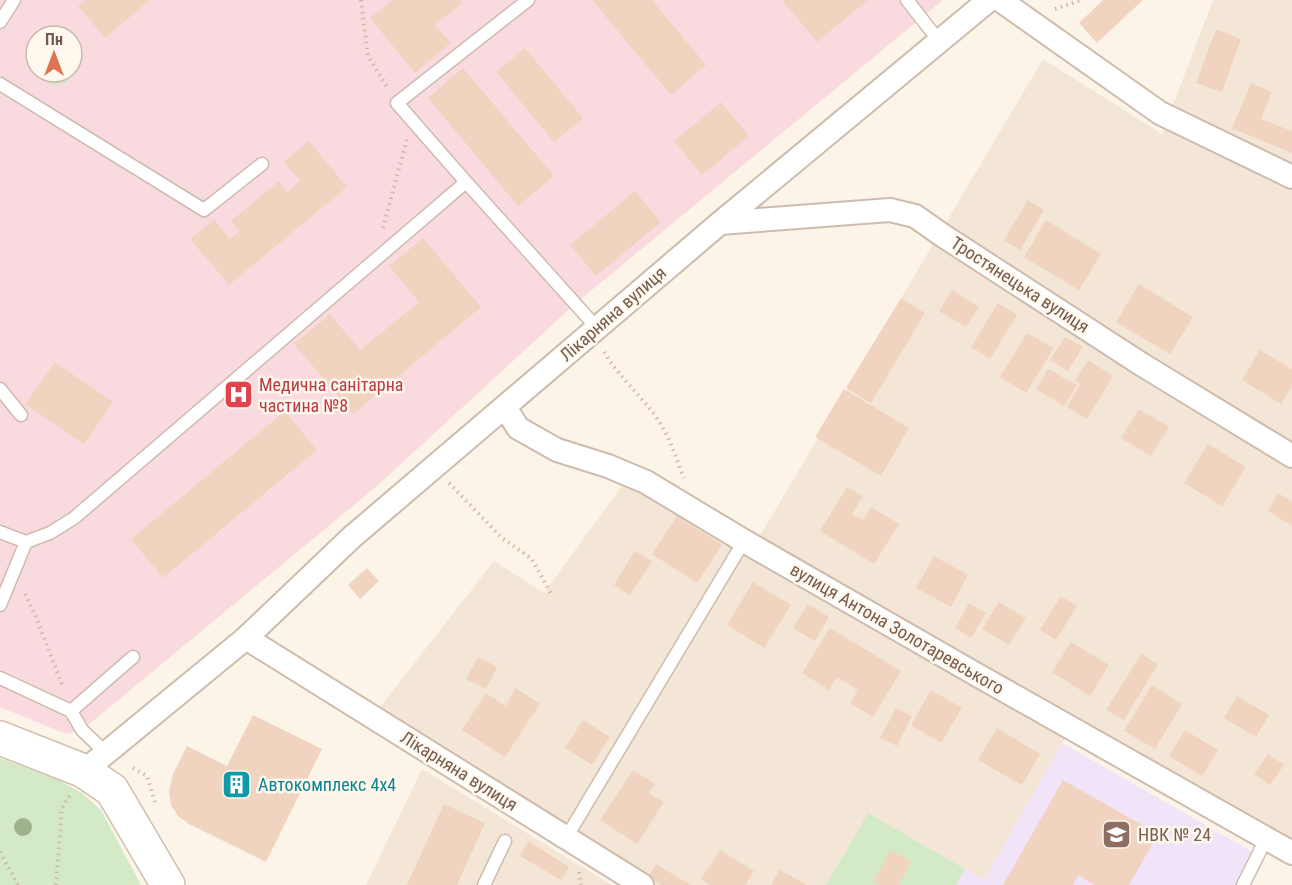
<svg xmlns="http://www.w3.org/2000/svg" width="1292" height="885" font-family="'Roboto Condensed',sans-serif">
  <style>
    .residential { fill: #f3e6d6 }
    .education { fill: #f1e4f8 }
    .medical { fill: #f9dbdf; fill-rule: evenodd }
    .grass { fill: #d4e9c6 }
    .building { fill: #f0d4c0 }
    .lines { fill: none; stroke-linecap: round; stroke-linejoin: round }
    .lane-casing { stroke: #cdbcae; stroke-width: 15 }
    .street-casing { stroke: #cdbcae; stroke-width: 26 }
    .secondary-casing { stroke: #d2beae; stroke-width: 36 }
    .path { stroke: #d5b7a3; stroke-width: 4; stroke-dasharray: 1.5 4.5; stroke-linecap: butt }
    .lane { stroke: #fff; stroke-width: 12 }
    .street { stroke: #fff; stroke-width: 22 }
    .secondary { stroke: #fff; stroke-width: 33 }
    .tree { fill: #a0b18e }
    .labels { text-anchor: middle; stroke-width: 5; stroke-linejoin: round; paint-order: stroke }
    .street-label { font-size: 18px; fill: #755b4d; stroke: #fef8ee }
    .health-label { font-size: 18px; fill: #be3a42; stroke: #fef8ee; text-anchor: start }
    .culture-label { font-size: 18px; fill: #0d838f; stroke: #fef8ee; text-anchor: start }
    .education-label { font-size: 18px; fill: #785e54; stroke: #fef8ee; text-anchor: start }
  </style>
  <rect width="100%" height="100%" fill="#fcf4e8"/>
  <path class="residential" d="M1213 0H1292V842L1075 721 984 880 868 814 826 885H653L377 711 494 561 544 593 627 479 751 551 1043 59 1162 134Z
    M422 769 612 885H366Z"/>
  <path class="education" d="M1062 743 1263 858 1248 885H826L868 813 984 880Z"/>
  <path class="medical" d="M0 0H943L575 304 378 485 82 730 66 734 0 707ZM36 36H72V72H36Z"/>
  <path class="grass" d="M72 61 74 72 66 83 54 86 43 79 40 72H72Z
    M0 758 58 780 82 793 101 810 141 885H0Z
    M868 813 965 869 956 885H826Z"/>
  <path class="building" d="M86 0H150L105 38 78 6Z
    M392 0H460L462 3 435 25 451 43 415 73 370 18Z
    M592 0H652L706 65 671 95Z
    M782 0H868L817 42Z
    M1103 0H1143L1097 43 1079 23Z
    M1216 29 1241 39 1222 92 1196 83Z
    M525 48 583 118 554 142 496 72Z
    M463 68 554 176 518 206 428 98Z
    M1251 83 1272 92 1261 119 1292 131V153L1232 128Z
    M721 102 749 136 702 175 674 141Z
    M309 141 347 187 229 285 190 239 214 219 230 239 240 231 231 221 279 181 287 192 300 181 283 162Z
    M635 191 661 222 596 276 570 245Z
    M1028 200 1044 210 1020 250 1004 240Z
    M1046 220 1101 254 1079 290 1024 257Z
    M423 238 481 307 353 414 294 344 330 314 360 350 419 302 389 266Z
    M1139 284 1193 317 1170 354 1116 322Z
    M952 290 979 307 966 327 939 311Z
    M901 298 925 313 871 403 846 388Z
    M998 303 1017 315 990 359 971 347Z
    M1027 333 1054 348 1026 393 1000 377Z
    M1065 337 1083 347 1068 371 1050 360Z
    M1260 350 1292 369V386L1281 404 1242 380Z
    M1088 360 1113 376 1087 419 1067 407 1080 384 1075 381Z
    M55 362 113 402 84 444 25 404Z
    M1048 369 1077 385 1064 406 1036 389Z
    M844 389 909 428 881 476 815 437Z
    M1139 409 1169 427 1151 456 1121 438Z
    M285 411 317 450 163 578 131 539Z
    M1208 444 1246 467 1222 506 1184 483Z
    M847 487 863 496 852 514 863 520 871 507 899 524 874 564 820 531Z
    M1278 493 1292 502V526L1268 511Z
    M677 516 722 545 697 583 652 554Z
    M635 551 652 561 630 595 614 585Z
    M934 556 968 575 951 607 916 588Z
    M367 568 379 581 360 599 348 585Z
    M753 582 791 605 764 648 727 625Z
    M1061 596 1077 606 1056 640 1040 630Z
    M999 602 1026 618 1009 645 982 629Z
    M969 603 986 613 971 638 955 628Z
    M808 604 829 617 815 641 793 628Z
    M830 628 901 671 873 717 850 703 858 690 837 677 829 690 802 673Z
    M1071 642 1109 665 1090 696 1052 672Z
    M1141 654 1158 664 1124 720 1106 710Z
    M478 657 497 667 486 689 466 679Z
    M1152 685 1182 704 1155 749 1124 731Z
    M516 688 540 704 505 757 462 730 486 693 505 706Z
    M931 690 962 708 941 743 911 725Z
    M1237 696 1269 715 1256 737 1224 718Z
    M896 708 912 716 897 746 880 738Z
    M253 715 322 749 266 862 189 824 178 816 171 805 169 791 173 774 187 746 227 766Z
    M583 720 610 737 592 765 565 748Z
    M997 728 1040 754 1022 785 978 760Z
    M1185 730 1218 750 1202 776 1169 756Z
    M1268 754 1284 765 1270 785 1254 774Z
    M633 770 655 784 649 793 664 802 637 844 600 820Z
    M1063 780 1158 834 1129 885H1095L1078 875 1073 885H1003Z
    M444 804 485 823 457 885H407Z
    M528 841 569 867 561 880 520 856Z
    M720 850 754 871 745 885H710L701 879Z
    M890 850 911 861 899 885H880L873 882Z
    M656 864 691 885H661L648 877Z
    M780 870 807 885H771Z"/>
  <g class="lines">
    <defs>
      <path id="lane" d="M907 0 939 41
        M0 22 14 0
        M0 84 204 210 262 164
        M466 182 397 103 528 0
        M0 389 21 415
        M0 532 26 542 0 605
        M26 542 50 533 74 518 466 182 597 328
        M0 678 71 711 82 730 105 752
        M71 711 133 657
        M566 838 744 541
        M484 885 505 841
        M1243 885 1266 839"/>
      <path id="street" d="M1000 0 1160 113 1292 177
        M720 223 890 210 915 216 942 235 1141 364 1292 456
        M505 407 518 428 557 450 608 466 646 482 744 541 972 672 1292 853
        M246 638 642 885
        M84 771 246 638 352 537 720 223 989 0"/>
      <path id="secondary" d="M0 738 84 771 112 790 168 885"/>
    </defs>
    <use href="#lane" class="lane-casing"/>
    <use href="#street" class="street-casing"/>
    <use href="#secondary" class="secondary-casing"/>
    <path class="path" d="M361 0 368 56 387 87
      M1055 9 1082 0
      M383 228 407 139
      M604 352C618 375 638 393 654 414 669 434 675 456 684 478
      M449 483 502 538 532 559 551 594
      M25 594 36 617 63 687
      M133 768 147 776 155 802
      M0 852 18 885
      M579 872 581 885
      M56 885 62 808 70 795"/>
    <use href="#lane" class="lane"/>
    <use href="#street" class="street"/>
    <use href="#secondary" class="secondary"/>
  </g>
  <circle class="tree" cx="23" cy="827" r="9"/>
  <defs>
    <symbol id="hospital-square" viewBox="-11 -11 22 22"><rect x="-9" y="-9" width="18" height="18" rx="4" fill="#e0444e" stroke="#fef8ee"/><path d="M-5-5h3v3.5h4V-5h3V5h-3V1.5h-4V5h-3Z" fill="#fff"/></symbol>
    <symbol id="building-square" viewBox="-11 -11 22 22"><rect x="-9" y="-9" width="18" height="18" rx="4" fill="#0f9aa8" stroke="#fef8ee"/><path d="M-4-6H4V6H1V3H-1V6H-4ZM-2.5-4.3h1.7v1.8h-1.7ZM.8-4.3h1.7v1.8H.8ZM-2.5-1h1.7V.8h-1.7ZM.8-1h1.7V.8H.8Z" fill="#fff"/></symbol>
    <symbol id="school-square" viewBox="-11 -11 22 22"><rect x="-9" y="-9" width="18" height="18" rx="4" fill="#8d6e63" stroke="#fef8ee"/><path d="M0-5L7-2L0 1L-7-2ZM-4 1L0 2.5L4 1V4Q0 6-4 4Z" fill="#fff"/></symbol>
  </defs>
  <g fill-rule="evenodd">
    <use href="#hospital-square" x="222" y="378" width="33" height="33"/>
    <use href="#building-square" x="220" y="768" width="33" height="33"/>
    <use href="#school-square" x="1100" y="818" width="33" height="33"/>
  </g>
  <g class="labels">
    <g class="street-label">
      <text transform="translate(1020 285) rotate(33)" y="6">Тростянецька вулиця</text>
      <text transform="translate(613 314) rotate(-41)" y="6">Лікарняна вулиця</text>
      <text transform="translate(897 629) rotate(30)" y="6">вулиця Антона Золотаревського</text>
      <text transform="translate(459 771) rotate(32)" y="6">Лікарняна вулиця</text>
    </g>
    <g class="health-label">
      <text x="259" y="391">Медична санітарна<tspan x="259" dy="21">частина №8</tspan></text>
    </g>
    <g class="culture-label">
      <text x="258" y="791">Автокомплекс 4x4</text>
    </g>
    <g class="education-label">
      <text x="1138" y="841">НВК № 24</text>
    </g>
  </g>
  <g transform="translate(54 54)"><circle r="28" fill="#fef8ee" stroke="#c7b9ae" stroke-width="1.5"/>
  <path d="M0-4.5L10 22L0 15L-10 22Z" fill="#e07352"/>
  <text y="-9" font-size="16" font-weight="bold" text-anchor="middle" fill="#755b4d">Пн</text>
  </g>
</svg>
